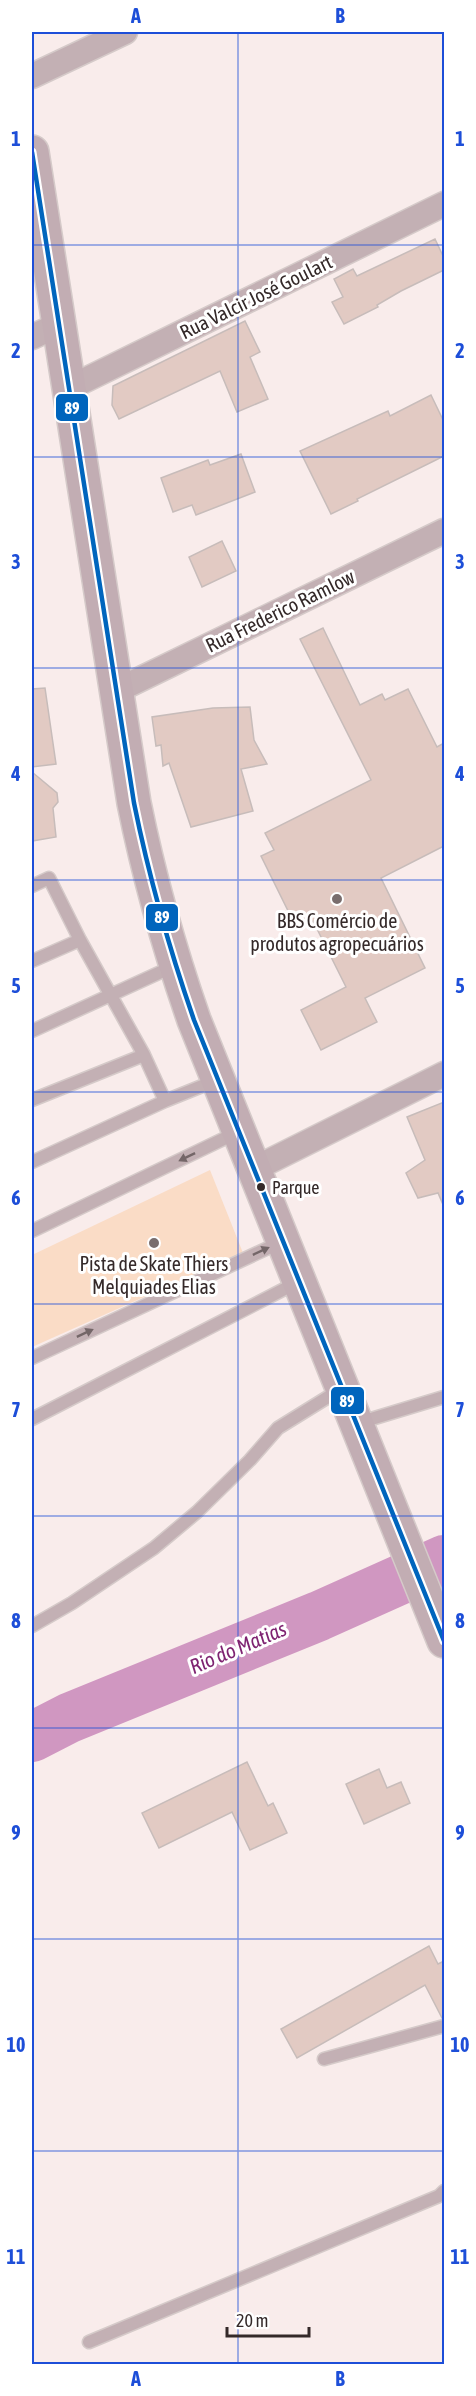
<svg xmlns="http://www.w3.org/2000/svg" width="476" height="2396" font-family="'Asap Condensed',sans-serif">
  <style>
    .green { fill: #fadcc6 }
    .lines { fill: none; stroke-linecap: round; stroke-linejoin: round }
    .river { stroke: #d097c1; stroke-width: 50 }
    .building { fill: #e2cac3; stroke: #c7bcba; stroke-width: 1.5 }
    .lane-casing { stroke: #d5cac9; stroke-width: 15 }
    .street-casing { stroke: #d5cac9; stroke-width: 27 }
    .secondary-casing { stroke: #d5cac9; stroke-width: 36 }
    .lane { stroke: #c3b0b4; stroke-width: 12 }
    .street { stroke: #c3b0b4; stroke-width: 24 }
    .secondary { stroke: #c2adb3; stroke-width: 33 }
    .bus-1-casing { stroke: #fff; stroke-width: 9 }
    .bus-1 { stroke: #0065bd; stroke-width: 4.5 }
    .oneway { fill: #746668 }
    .grid { fill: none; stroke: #1d4ed8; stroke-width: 1.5; stroke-opacity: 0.55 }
    .poi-dot { fill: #796d6d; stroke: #fff; stroke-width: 2 }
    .bus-dot { fill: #342929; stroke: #fff; stroke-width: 2 }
    .labels { text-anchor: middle; stroke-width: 6; stroke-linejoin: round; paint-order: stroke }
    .bus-label { font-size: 18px; fill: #342929; stroke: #fff; text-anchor: start }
    .street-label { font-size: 20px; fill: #342929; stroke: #fff }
    .poi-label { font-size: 20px; fill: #342929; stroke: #fff }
    .water-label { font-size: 21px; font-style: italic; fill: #7e2371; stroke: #fff }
    .line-badge { stroke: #fff; stroke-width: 2 }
    .badge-label { font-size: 16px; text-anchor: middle; font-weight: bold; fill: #fff }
    .neatline { fill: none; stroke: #1d4ed8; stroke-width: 2 }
    .grid-label { font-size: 20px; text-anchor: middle; font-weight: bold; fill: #1d4ed8 }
  </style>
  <rect width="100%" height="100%" fill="#f9eceb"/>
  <path class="green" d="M210 1170 243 1253 32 1347V1255Z"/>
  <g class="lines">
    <path class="river" d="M32 1737 69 1718 319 1616 444 1560"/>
  </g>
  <path class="building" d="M435 239 444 258V270L401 291 377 305 378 307 344 324 332 302 343 297 334 279 353 269 357 276Z
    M245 321 260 352 250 357 268 399 237 412 220 371 119 419 112 405 113 386Z
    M431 395 444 422V456L357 499 358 501 331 514 300 451 388 411 390 416Z
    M241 454 255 492 196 515 192 505 173 512 161 478 208 460 210 465Z
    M222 541 236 571 202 587 189 557Z
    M323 628 360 705 382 694 385 700 408 689 437 747 444 743V846L381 878 425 968 365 998 377 1022 321 1050 301 1010 346 987 313 921 297 929 261 856 274 850 265 833 371 780 300 639Z
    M45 688 56 764 32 767V689Z
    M250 707 254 740 267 764 241 769 253 811 191 827 169 763 163 766 161 745 156 746 152 717 213 708Z
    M32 772 57 793 58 802 53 808 56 837 32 841Z
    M444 1102V1207L438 1193 418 1198 406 1173 425 1160 407 1117Z
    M247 1762 268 1806 273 1803 287 1833 250 1850 232 1812 159 1848 142 1813Z
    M379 1769 387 1788 401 1782 410 1803 364 1824 346 1784Z
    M429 1946 438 1964 444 1961V2018H442L425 1985 297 2058 281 2029Z"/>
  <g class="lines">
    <defs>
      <path id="lane" d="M32 886 49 878 80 940 144 1055
        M32 961 80 940
        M32 1031 174 966
        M32 1100 144 1055 165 1101
        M32 1162 165 1101 217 1080
        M32 1231 238 1132
        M32 1358 281 1242
        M32 1419 298 1282
        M358 1423 444 1397
        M32 1626 72 1603 154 1548 197 1512 250 1460 278 1428 341 1389
        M324 2059 444 2026
        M89 2342 439 2196 444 2191"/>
      <path id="street" d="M32 76 125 32
        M32 337 58 325
        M67 389 444 204
        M116 691 444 531
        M254 1169 444 1074"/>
      <path id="secondary" d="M32 152 134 803C149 877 169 948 194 1020L444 1641"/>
    </defs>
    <use href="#lane" class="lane-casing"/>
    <use href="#street" class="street-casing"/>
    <use href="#secondary" class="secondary-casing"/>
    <use href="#lane" class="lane"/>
    <use href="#street" class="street"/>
    <use href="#secondary" class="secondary"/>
    <defs>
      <path id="bus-1" d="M32 152 134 803C149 877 169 948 194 1020L444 1641"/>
    </defs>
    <use href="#bus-1" class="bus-1-casing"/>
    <use href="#bus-1" class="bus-1"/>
  </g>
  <defs><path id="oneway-solid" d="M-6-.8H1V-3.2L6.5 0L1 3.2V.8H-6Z" transform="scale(1.5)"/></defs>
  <g class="oneway">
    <use href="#oneway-solid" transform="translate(187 1157) rotate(154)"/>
    <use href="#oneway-solid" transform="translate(261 1251) rotate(-25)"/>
    <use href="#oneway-solid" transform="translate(85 1333) rotate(-25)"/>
  </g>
  <path class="grid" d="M238 32V2364M32 245H444M32 457H444M32 668H444M32 880H444M32 1092H444M32 1304H444M32 1516H444M32 1728H444M32 1939H444M32 2151H444"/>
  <g class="poi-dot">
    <circle cx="337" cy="899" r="6"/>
    <circle cx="154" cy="1243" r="6"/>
  </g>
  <circle class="bus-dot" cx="261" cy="1187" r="5"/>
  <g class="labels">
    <g class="bus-label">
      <text x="272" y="1194">Parque</text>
    </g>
    <g class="street-label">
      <text transform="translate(256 297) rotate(-26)" y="7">Rua Valcir José Goulart</text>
      <text transform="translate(280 611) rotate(-26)" y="7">Rua Frederico Ramlow</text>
    </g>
    <g class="poi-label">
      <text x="337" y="928">BBS Comércio de<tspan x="337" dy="23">produtos agropecuários</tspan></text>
      <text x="154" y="1271">Pista de Skate Thiers<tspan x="154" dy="23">Melquiades Elias</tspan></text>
    </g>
    <g class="water-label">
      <text transform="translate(238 1648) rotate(-23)" y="7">Rio do Matias</text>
    </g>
  </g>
  <g class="line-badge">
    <rect x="55" y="393" width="34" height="29" rx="6" fill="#0065bd"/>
    <rect x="145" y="903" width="34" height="29" rx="6" fill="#0065bd"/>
    <rect x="330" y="1386" width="35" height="29" rx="6" fill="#0065bd"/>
  </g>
  <g class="badge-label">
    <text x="72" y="414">89</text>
    <text x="162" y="923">89</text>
    <text x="347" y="1407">89</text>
  </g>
  <rect width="476" height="2396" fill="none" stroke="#ffffff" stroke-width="66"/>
  <path d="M227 2327v9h82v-9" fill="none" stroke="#342929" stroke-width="3"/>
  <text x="236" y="2327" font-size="18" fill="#342929" stroke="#ffffff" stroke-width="4.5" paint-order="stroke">20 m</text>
  <rect x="33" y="33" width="410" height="2330" class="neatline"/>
  <g class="grid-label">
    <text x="136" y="23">A</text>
    <text x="340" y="23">B</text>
    <text x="16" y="146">1</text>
    <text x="460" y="146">1</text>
    <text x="16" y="358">2</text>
    <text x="460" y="358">2</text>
    <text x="16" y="569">3</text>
    <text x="460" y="569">3</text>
    <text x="16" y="781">4</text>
    <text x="460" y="781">4</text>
    <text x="16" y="993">5</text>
    <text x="460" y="993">5</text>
    <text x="16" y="1205">6</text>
    <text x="460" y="1205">6</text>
    <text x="16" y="1417">7</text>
    <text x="460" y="1417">7</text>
    <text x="16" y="1628">8</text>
    <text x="460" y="1628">8</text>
    <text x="16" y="1840">9</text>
    <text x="460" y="1840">9</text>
    <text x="16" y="2052">10</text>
    <text x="460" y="2052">10</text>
    <text x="16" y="2264">11</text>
    <text x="460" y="2264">11</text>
    <text x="136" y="2386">A</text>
    <text x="340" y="2386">B</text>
  </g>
</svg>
